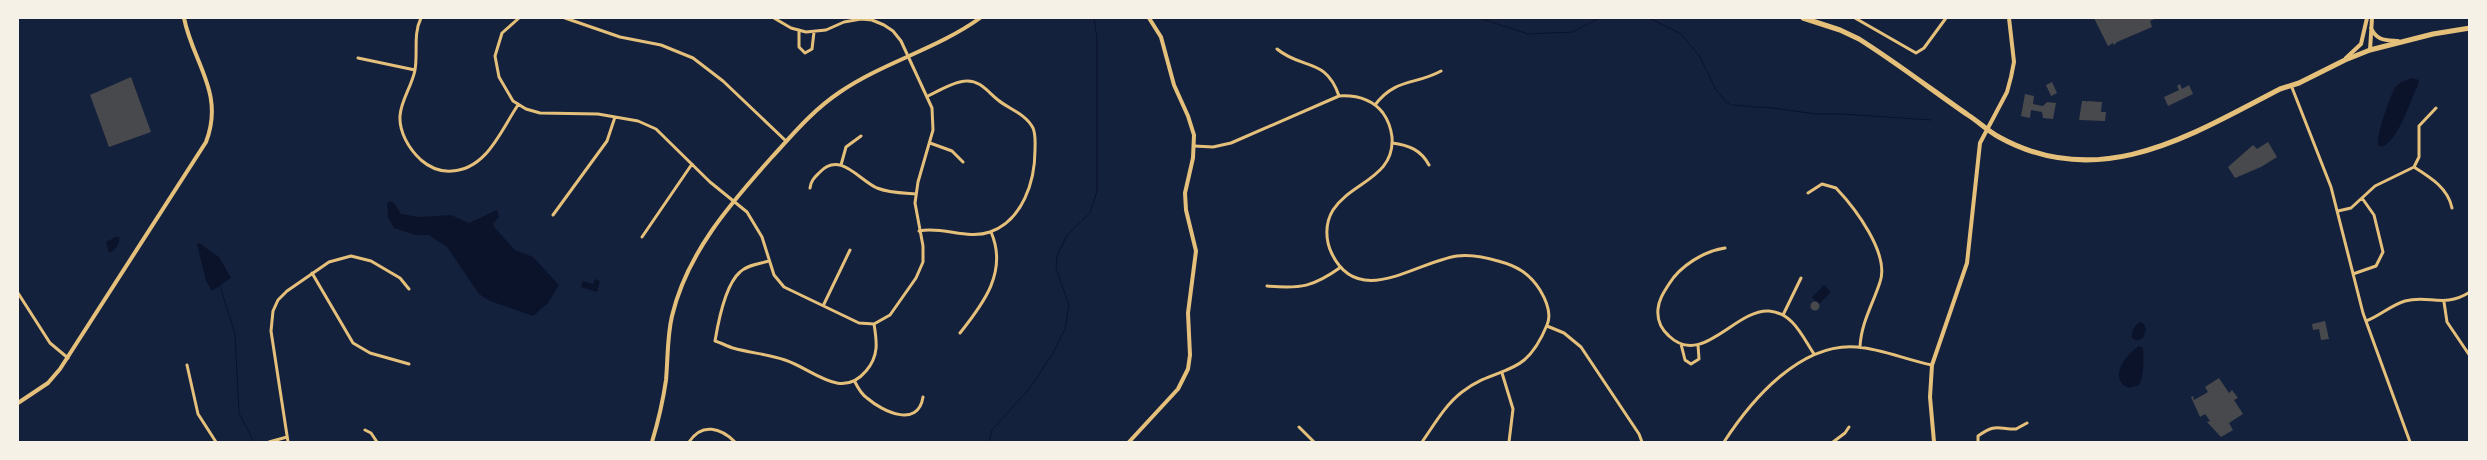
<svg xmlns="http://www.w3.org/2000/svg" width="2487" height="460" font-family="'Sofia Sans Condensed',sans-serif">
  <style>
    .water { fill: #0b132b }
    .lines { fill: none; stroke-linecap: round; stroke-linejoin: round }
    .stream { stroke: #0b132b; stroke-width: 1 }
    .building { fill: #48494c }
    .minor { stroke: #e5c07b; stroke-width: 3 }
    .tertiary { stroke: #e5c07b; stroke-width: 4 }
    .primary { stroke: #e5c07b; stroke-width: 5 }
  </style>
  <rect width="100%" height="100%" fill="#14213d"/>
  <path class="water" d="M2412 78 2419 80 2418 85C2410 101 2398 141 2382 147L2378 145C2376 137 2390 95 2395 88 2399 82 2406 80 2412 78Z
    M390 201 394 203 401 214 419 217 451 215 469 223 497 210 499 217 493 224 495 228 515 250 533 257 559 285 548 303 533 316 490 301 479 294 447 247 429 235H415L394 228 388 218 387 203Z
    M116 237H119C121 242 114 252 109 253L106 242Z
    M199 243 219 257 231 278 212 291 206 281 197 244Z
    M595 279 600 281 597 292 581 287 583 281 593 284Z
    M1824 285 1831 292 1819 304 1812 297Z
    M2140 322 2144 324 2146 329 2143 338 2137 341 2132 338C2131 331 2134 326 2140 322Z
    M2139 346 2143 348C2144 359 2144 376 2139 385L2129 388C2107 379 2126 354 2139 346Z"/>
  <g class="lines">
    <path class="stream" d="M1479 18 1528 34 1573 32 1599 18
      M1649 18 1681 34 1687 41 1700 57 1715 88 1725 101 1731 105 1772 108 1816 114H1842L1931 120
      M220 286 235 334 239 413 254 442
      M989 442 992 430 1029 389 1052 355 1065 329 1069 305 1056 268 1057 256 1067 235 1090 213 1097 191V39L1094 18"/>
  </g>
  <path class="building" d="M2094 18H2157L2150 21 2152 27 2117 42 2114 45 2113 43 2108 46Z
    M131 77 151 132 109 147 90 95Z
    M2052 82 2057 93 2051 96 2046 85Z
    M2180 84 2182 89 2189 85 2193 94 2168 106 2164 97 2179 90 2177 86Z
    M2025 94 2034 96 2033 104 2043 106 2047 102 2056 103 2053 119 2043 118 2042 112 2031 110 2030 118 2021 116Z
    M2082 101H2086V103L2087 101 2102 102 2101 112H2106L2105 121 2079 120Z
    M2268 142 2277 157 2261 167 2235 178 2228 167 2253 145 2257 149Z
    M1810.5 306a4.5 4.5 0 1 1 9 0a4.5 4.5 0 1 1-9 0Z
    M2325 321 2329 339 2321 340 2319 329 2313 330 2312 324Z
    M2219 378 2229 393 2232 390 2238 398 2234 400 2243 414 2229 423 2233 430 2221 437 2207 422 2210 421 2205 414 2200 417 2191 397 2193 396 2194 400 2208 392 2205 387Z"/>
  <g class="lines">
    <path class="minor" d="M421 18C413 34 418 52 415 70 412 86 401 100 400 116 399 132 409 149 421 160 429 167 440 172 452 171 487 169 501 130 518 105
      M519 18 502 33 495 56 499 77 513 101 526 109 540 113 598 114 638 121 656 129 710 182 747 212 762 237 774 275 784 287 859 323 874 324 890 315 916 278 923 262V246L915 203 918 182 933 130 932 108 901 41 893 31 884 25 872 20 861 19 844 22 826 30 806 32 791 28 774 18
      M565 18 620 37 661 45 693 58 723 81 786 141
      M1855 18 1916 53 1924 48 1946 18
      M799 30V47L805 53 812 49 814 32
      M1277 49C1302 70 1326 57 1339 96
      M358 58 415 70
      M2291 85 2331 187 2363 313 2410 442
      M1375 105C1395 78 1416 85 1441 71
      M930 143 952 151 963 162
      M1392 143C1409 145 1421 150 1429 165
      M1194 146 1213 147 1231 143 1339 96C1356 95 1372 99 1383 113 1388 120 1391 129 1392 137 1395 178 1351 182 1333 210 1325 223 1325 240 1332 254 1359 309 1416 262 1457 256 1471 254 1484 257 1498 261 1517 266 1529 273 1540 290 1546 300 1552 314 1547 325 1524 381 1500 363 1462 392 1445 405 1434 425 1422 442
      M841 165 846 147 861 136
      M2414 167C2430 177 2448 188 2452 208
      M810 188C811 180 815 177 820 172 840 151 859 180 877 188 889 193 903 193 916 194
      M1808 193 1822 184 1836 188C1855 208 1890 254 1880 282 1873 304 1861 323 1860 347
      M2338 211 2351 208 2375 186 2414 167 2419 157V126L2436 108
      M553 215 607 141 615 117
      M919 231C943 226 967 240 990 232 1023 220 1035 181 1035 150 1035 143 1036 135 1033 128 1026 114 1009 109 998 100 988 92 980 80 966 81 954 81 939 91 928 96
      M642 237 692 164
      M1725 248C1704 251 1680 266 1669 284 1664 292 1659 299 1658 309 1657 319 1661 329 1669 336 1702 368 1735 309 1769 311 1793 313 1802 336 1814 354
      M769 261C759 264 747 265 740 272 725 285 718 323 715 341 721 343 727 346 733 348 750 353 768 354 785 360 813 369 841 401 866 371 879 356 877 342 874 324
      M312 273 353 343 370 353 409 364
      M2353 274 2376 266 2383 252 2374 215 2362 198
      M1267 286C1301 289 1313 287 1341 267
      M18 293 50 343 68 358
      M2444 302 2447 322 2470 356
      M824 304 850 250
      M1783 315 1801 278
      M2366 321C2380 316 2391 305 2405 301 2429 294 2443 309 2470 292
      M1547 326 1564 333 1581 347 1639 434 1642 442
      M960 333C984 303 1008 271 991 232
      M1681 344 1685 360 1691 364 1699 359 1698 345
      M187 365 198 414 216 442
      M1502 373 1513 409 1509 442
      M855 382C858 388 861 394 867 398 882 411 918 429 923 397
      M1299 427 1314 442
      M365 430 371 433 377 442
      M269 442 287 437
      M288 442 271 331 273 311 278 300 287 291 329 262 351 256 371 261 400 278 409 289
      M689 442C702 422 721 428 735 442
      M1724 442C1752 399 1801 342 1857 347 1882 349 1907 360 1932 365
      M1833 442 1845 433 1849 427
      M1978 442V436C1996 423 1997 429 2016 429L2027 423"/>
    <path class="tertiary" d="M2371 28C2377 41 2385 40 2398 41
      M2370 50 2372 18
      M2346 58 2361 44 2367 18
      M18 403 48 383 60 369 206 142C225 93 193 63 184 18
      M652 442C658 422 663 401 666 380 668 358 667 337 672 316 687 253 730 204 772 157 793 134 813 110 840 92 884 62 937 49 980 18
      M1129 442 1178 389 1188 369 1190 355 1188 313 1196 251 1186 210 1185 193 1193 158 1194 135 1188 116 1174 85 1161 37 1149 18
      M1934 442 1930 397 1932 365 1967 263 1980 143 2007 92 2011 77 2014 62 2009 18"/>
    <path class="primary" d="M1803 18 1840 30 1859 39C1897 63 1932 90 1968 115 1979 122 1988 131 1999 137 2100 193 2191 135 2280 89L2299 83 2345 60 2370 50 2433 34 2470 28"/>
  </g>
  <rect width="2487" height="460" fill="none" stroke="#f6f1e7" stroke-width="38"/>
</svg>
